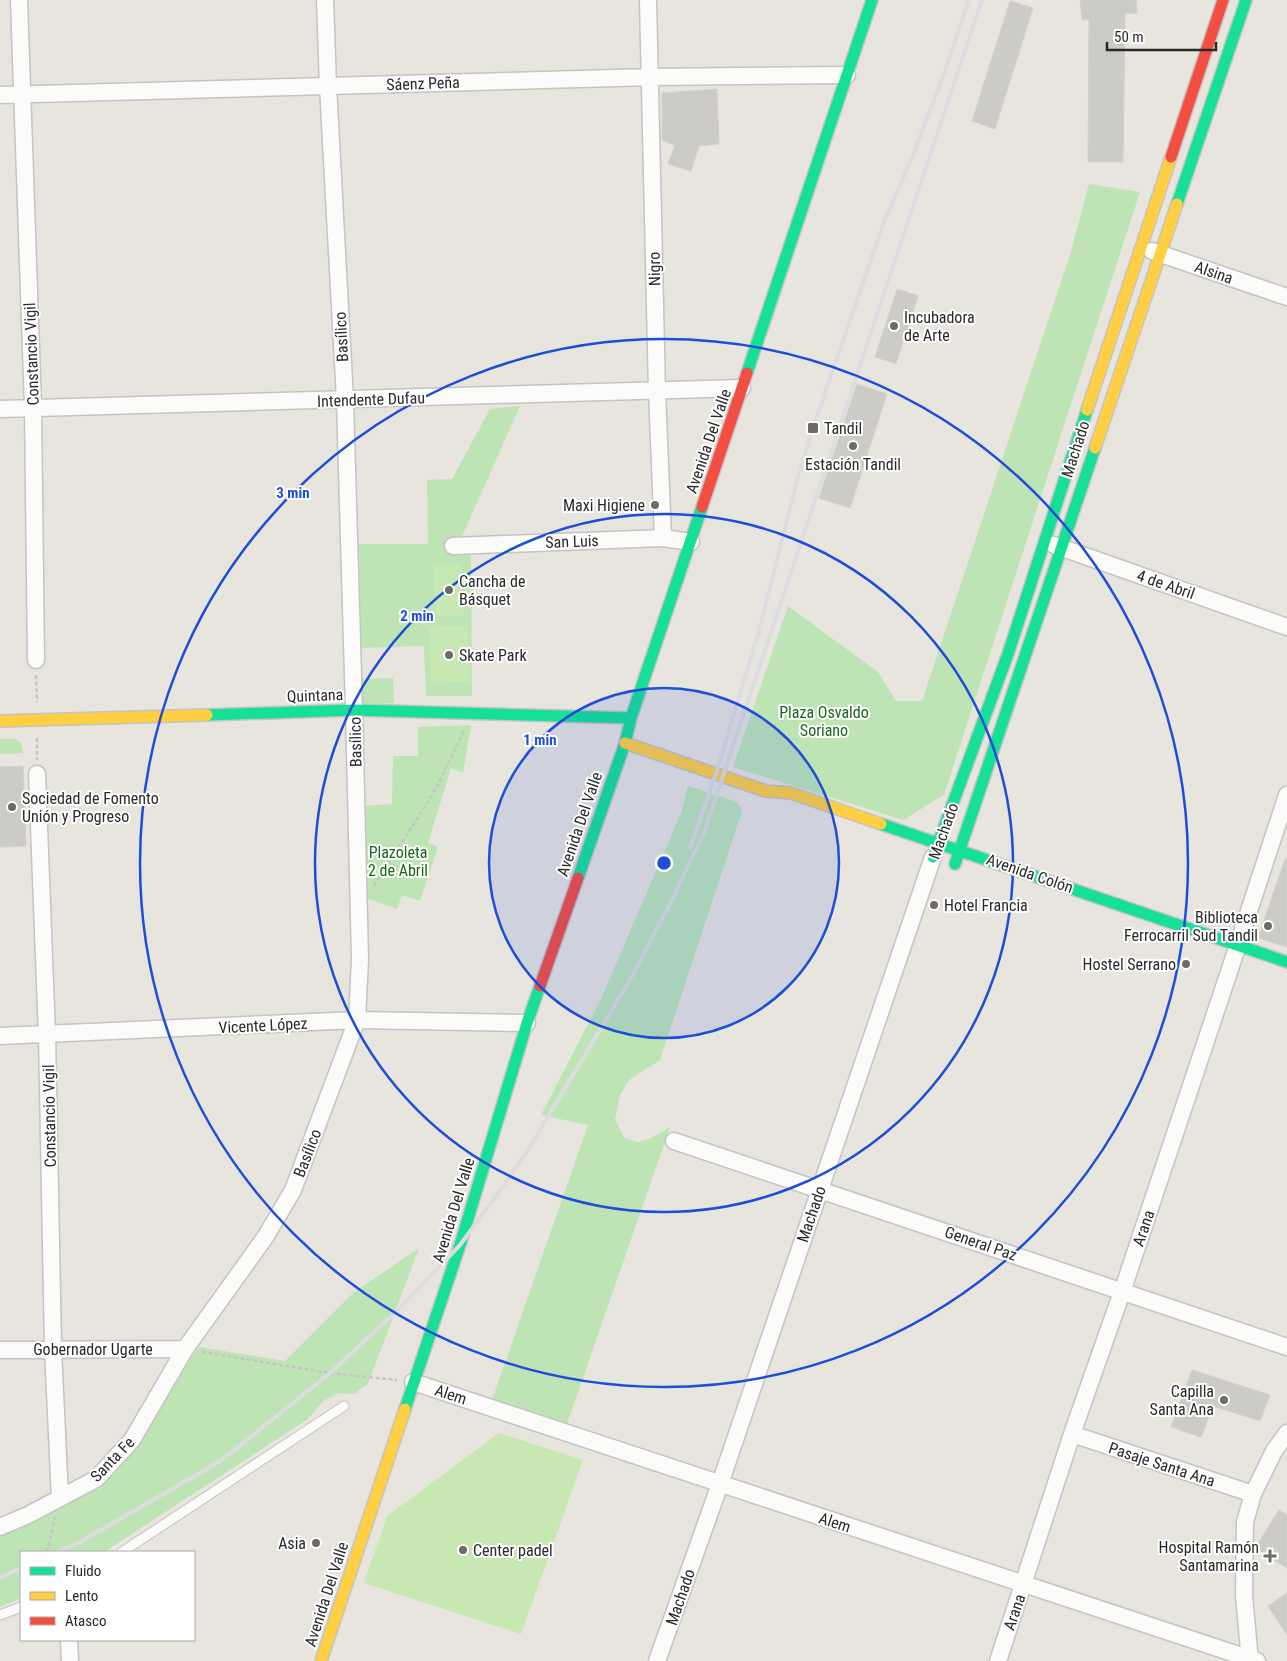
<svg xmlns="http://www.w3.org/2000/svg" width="1287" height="1661" font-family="'Roboto Condensed',sans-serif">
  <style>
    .green { fill: #bee4b6 }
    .pitch { fill: #c8e8b3 }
    .building { fill: #cccbc5; stroke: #d2d1ca }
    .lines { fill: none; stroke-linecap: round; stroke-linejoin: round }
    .lane-casing { stroke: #c5c3c4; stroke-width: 11 }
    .street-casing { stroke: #c5c3c4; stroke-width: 19 }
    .fast-casing { stroke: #c5c3c4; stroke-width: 14 }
    .slow-casing { stroke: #c5c3c4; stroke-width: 14 }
    .jam-casing { stroke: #c5c3c4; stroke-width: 14 }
    .path { stroke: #c5c5c4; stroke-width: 2.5; stroke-dasharray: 4 2.5; stroke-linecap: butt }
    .lane { stroke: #fbfbfa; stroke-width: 9 }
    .street { stroke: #fbfbfa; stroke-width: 16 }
    .fast { stroke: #16e098; stroke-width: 11 }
    .slow { stroke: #ffcf43; stroke-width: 11 }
    .jam { stroke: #f24e42; stroke-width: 11 }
    .rail { stroke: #dddcde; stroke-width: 4 }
    .ring { fill: none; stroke: #1d4ed8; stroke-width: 2.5 }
    .poi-dot { fill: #6c6b68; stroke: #fff; stroke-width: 2 }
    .labels { text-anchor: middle; stroke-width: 4; stroke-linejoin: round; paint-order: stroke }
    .street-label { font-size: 16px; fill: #292929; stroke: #fff }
    .poi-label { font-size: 16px; fill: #292929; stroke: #fff; text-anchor: start }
    .park-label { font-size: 16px; fill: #18661b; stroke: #fff }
    .centre { fill: #1d4ed8; stroke: #fff; stroke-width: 2.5 }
    .ring-label { font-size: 15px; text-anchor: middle; font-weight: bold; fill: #1d4ed8; stroke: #fff; stroke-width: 4; stroke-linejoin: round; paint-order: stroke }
  </style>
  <rect width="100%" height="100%" fill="#e7e5de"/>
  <path class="green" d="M1089 184 1140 192 944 795 903 820 733 767 788 606 878 672 896 701H922L1070 255Z
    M520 406 460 541H471L472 696H426L424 646 361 648 359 544H428L427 480 452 479 490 409Z
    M393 678 394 703 363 704 362 679Z
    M471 725 463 773 451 768 428 843 438 847 420 901 402 895 397 909 366 898 363 806 392 804 393 756H418V727Z
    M0 739C14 738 22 737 23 753L0 754Z
    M688 786 737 802 742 811 660 1060 629 1080 620 1095 615 1119 624 1138 639 1142 651 1138 670 1127 567 1424 492 1400 588 1125 541 1115 601 999 681 813Z
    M419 1248 368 1384 354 1394 339 1393 323 1401 308 1419 104 1552H21V1598L0 1607V1533L101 1488 142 1441 176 1378 199 1347 285 1361 353 1293Z"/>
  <path class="pitch" d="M461 563 464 615 436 617 434 565Z
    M467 626 469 682 431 683 429 627Z
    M499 1433 583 1460 521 1634 364 1583 387 1516Z"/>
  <path class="building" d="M1080 0H1136L1137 13 1125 14 1123 162H1088L1089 19 1082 20Z
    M1010 1 1033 8 995 129 972 121Z
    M717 89 719 144 699 146 691 171 668 164 675 145 662 140V93Z
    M897 289 918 296 896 364 875 357Z
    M857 384 887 394 850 508 819 498Z
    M23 766 26 846 0 847V767Z
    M1285 859H1287V947L1258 938Z
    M1192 1370 1270 1395 1260 1421 1213 1406 1201 1437 1171 1427Z
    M1279 1510 1287 1515V1568L1255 1548Z
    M1287 1593V1635L1268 1606Z"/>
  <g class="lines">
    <defs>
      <path id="lane" d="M122 1552 344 1406
        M0 1615 21 1607"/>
      <path id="street" d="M19 0 33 408 36 660
        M648 0 657 392 663 538
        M0 95 651 77 847 75
        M1152 251 1287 297
        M0 409 742 388
        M1054 545 1287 627
        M453 546 663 538 691 542
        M37 774 47 1035 53 1349 60 1498
        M0 1036 357 1020 527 1023
        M674 1141 1287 1347
        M0 1350 185 1349
        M413 1382 1257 1661
        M1072 1434 1253 1494
        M0 1527 28 1515 96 1479 132 1440 185 1349 266 1236 293 1190 357 1020 360 959 354 710 345 400 328 86 325 0
        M69 1640 70 1661
        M657 1661 720 1484 933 857
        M998 1661 1072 1434 1122 1292 1233 960 1287 795
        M1250 1661 1244 1596 1245 1522 1253 1494 1274 1451 1287 1433"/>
      <path id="fast" d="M1177 204 1246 0
        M747 373 872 0
        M207 715 354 710 631 718
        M881 824 1287 962
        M933 857 1008 654 1087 410
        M955 864 1095 448
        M578 878 625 743 631 718 702 507
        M405 1409 460 1245 527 1023 540 986"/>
      <path id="slow" d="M1087 410 1171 157
        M1095 448 1177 204
        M0 721 207 715
        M625 743 766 791 791 793 881 824
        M321 1661 405 1409"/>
      <path id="jam" d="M1171 157 1223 0
        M702 507 747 373
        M540 986 578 878"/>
    </defs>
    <use href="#lane" class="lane-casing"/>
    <use href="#street" class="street-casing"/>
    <use href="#fast" class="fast-casing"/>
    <use href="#slow" class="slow-casing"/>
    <use href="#jam" class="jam-casing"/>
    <path class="path" d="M36 675 37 702
      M37 738V760
      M374 886 433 794 464 731
      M202 1352 330 1373 397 1380
      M47 1552 55 1517"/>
    <use href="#lane" class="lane"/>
    <use href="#street" class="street"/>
    <use href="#fast" class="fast"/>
    <use href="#slow" class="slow"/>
    <use href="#jam" class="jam"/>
    <path class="rail" d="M690 848 716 774 760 627 798 477 813 428 884 222 915 150 944 74 969 0
      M58 1552 82 1541 222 1460 330 1373 399 1309 460 1245 497 1195 531 1145 630 980 670 904 704 833 982 0
      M0 1578 21 1568"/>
  </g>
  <circle cx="664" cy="863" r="175" fill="#1d4ed8" fill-opacity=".12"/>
  <g class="ring">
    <circle cx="664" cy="863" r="175"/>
    <circle cx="664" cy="863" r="349"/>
    <circle cx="664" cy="863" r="524"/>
  </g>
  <g class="poi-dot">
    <circle cx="894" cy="326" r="5"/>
    <rect x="807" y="422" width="12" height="12" rx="2.5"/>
    <circle cx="853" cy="446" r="5"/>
    <circle cx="655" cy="505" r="5"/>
    <circle cx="449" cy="590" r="5"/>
    <circle cx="449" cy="655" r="5"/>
    <circle cx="12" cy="807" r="5"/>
    <circle cx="934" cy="905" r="5"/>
    <circle cx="1268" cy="926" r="5"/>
    <circle cx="1186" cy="964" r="5"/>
    <circle cx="1224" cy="1400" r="5"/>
    <circle cx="316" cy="1543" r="5"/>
    <circle cx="463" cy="1550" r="5"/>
    <path d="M1267.5 1548.5h5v5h5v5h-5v5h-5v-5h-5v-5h5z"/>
  </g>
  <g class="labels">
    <g class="street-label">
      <text transform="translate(423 83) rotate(-2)" y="6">Sáenz Peña</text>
      <text transform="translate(654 269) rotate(-91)" y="6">Nigro</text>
      <text transform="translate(1214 272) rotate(19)" y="6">Alsina</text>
      <text transform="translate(341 337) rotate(-93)" y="6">Basílico</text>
      <text transform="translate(31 354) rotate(-92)" y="6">Constancio Vigil</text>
      <text transform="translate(371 399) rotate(-2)" y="6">Intendente Dufau</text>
      <text transform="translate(708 441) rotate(-71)" y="6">Avenida Del Valle</text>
      <text transform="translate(1075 449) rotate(-72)" y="6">Machado</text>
      <text transform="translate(572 541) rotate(-2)" y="6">San Luis</text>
      <text transform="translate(1166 584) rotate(19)" y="6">4 de Abril</text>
      <text transform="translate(315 695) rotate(-2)" y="6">Quintana</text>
      <text transform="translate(355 742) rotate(-91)" y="6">Basílico</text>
      <text transform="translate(579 824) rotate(-71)" y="6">Avenida Del Valle</text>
      <text transform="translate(943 831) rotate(-70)" y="6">Machado</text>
      <text transform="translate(1030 873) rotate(19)" y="6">Avenida Colón</text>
      <text transform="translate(263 1025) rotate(-3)" y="6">Vicente López</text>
      <text transform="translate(49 1116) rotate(-91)" y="6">Constancio Vigil</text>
      <text transform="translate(307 1153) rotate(-69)" y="6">Basílico</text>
      <text transform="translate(453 1210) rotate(-73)" y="6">Avenida Del Valle</text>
      <text transform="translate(811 1214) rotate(-71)" y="6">Machado</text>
      <text transform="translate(1143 1228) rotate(-71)" y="6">Arana</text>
      <text transform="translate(981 1243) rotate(19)" y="6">General Paz</text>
      <text x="93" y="1355">Gobernador Ugarte</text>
      <text transform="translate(451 1394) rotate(18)" y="6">Alem</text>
      <text transform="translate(112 1459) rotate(-46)" y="6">Santa Fe</text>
      <text transform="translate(1162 1464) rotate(18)" y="6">Pasaje Santa Ana</text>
      <text transform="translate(835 1522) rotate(18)" y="6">Alem</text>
      <text transform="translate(326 1594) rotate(-72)" y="6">Avenida Del Valle</text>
      <text transform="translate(680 1597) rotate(-71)" y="6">Machado</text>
      <text transform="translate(1014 1612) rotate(-71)" y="6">Arana</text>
    </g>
    <g class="poi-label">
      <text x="904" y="323">Incubadora<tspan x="904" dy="18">de Arte</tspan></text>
      <text x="824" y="434">Tandil</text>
      <text x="853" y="470" text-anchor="middle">Estación Tandil</text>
      <text x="645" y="511" text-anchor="end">Maxi Higiene</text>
      <text x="459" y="587">Cancha de<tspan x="459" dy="18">Básquet</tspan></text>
      <text x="459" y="661">Skate Park</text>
      <text x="22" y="804">Sociedad de Fomento<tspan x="22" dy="18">Unión y Progreso</tspan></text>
      <text x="944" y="911">Hotel Francia</text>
      <text x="1258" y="923" text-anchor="end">Biblioteca<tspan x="1258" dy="18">Ferrocarril Sud Tandil</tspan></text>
      <text x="1176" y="970" text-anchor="end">Hostel Serrano</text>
      <text x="1214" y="1397" text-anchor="end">Capilla<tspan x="1214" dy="18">Santa Ana</tspan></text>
      <text x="306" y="1549" text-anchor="end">Asia</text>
      <text x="1259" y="1553" text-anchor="end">Hospital Ramón<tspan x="1259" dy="18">Santamarina</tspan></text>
      <text x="473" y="1556">Center padel</text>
    </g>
    <g class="park-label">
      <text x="824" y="718">Plaza Osvaldo<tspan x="824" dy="18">Soriano</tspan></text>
      <text x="398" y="858">Plazoleta<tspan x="398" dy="18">2 de Abril</tspan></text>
    </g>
  </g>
  <circle cx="664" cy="863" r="8" class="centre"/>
  <g class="ring-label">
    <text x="293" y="498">3 min</text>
    <text x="417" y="621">2 min</text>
    <text x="540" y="745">1 min</text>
  </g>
  <rect x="20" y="1551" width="175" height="90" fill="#ffffff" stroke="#a9a9a9"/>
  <rect x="30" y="1567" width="25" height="8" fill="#16e098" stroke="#a9a9a9"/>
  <text x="65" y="1576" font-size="15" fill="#292929">Fluido</text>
  <rect x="30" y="1592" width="25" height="8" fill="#ffcf43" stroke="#a9a9a9"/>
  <text x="65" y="1601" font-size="15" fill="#292929">Lento</text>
  <rect x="30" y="1617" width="25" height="8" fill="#f24e42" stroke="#a9a9a9"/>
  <text x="65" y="1626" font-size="15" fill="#292929">Atasco</text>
  <path d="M1107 42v8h109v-8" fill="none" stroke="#292929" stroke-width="2.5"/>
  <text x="1114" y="42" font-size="15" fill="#292929" stroke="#ffffff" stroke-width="4" paint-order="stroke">50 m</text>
</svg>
